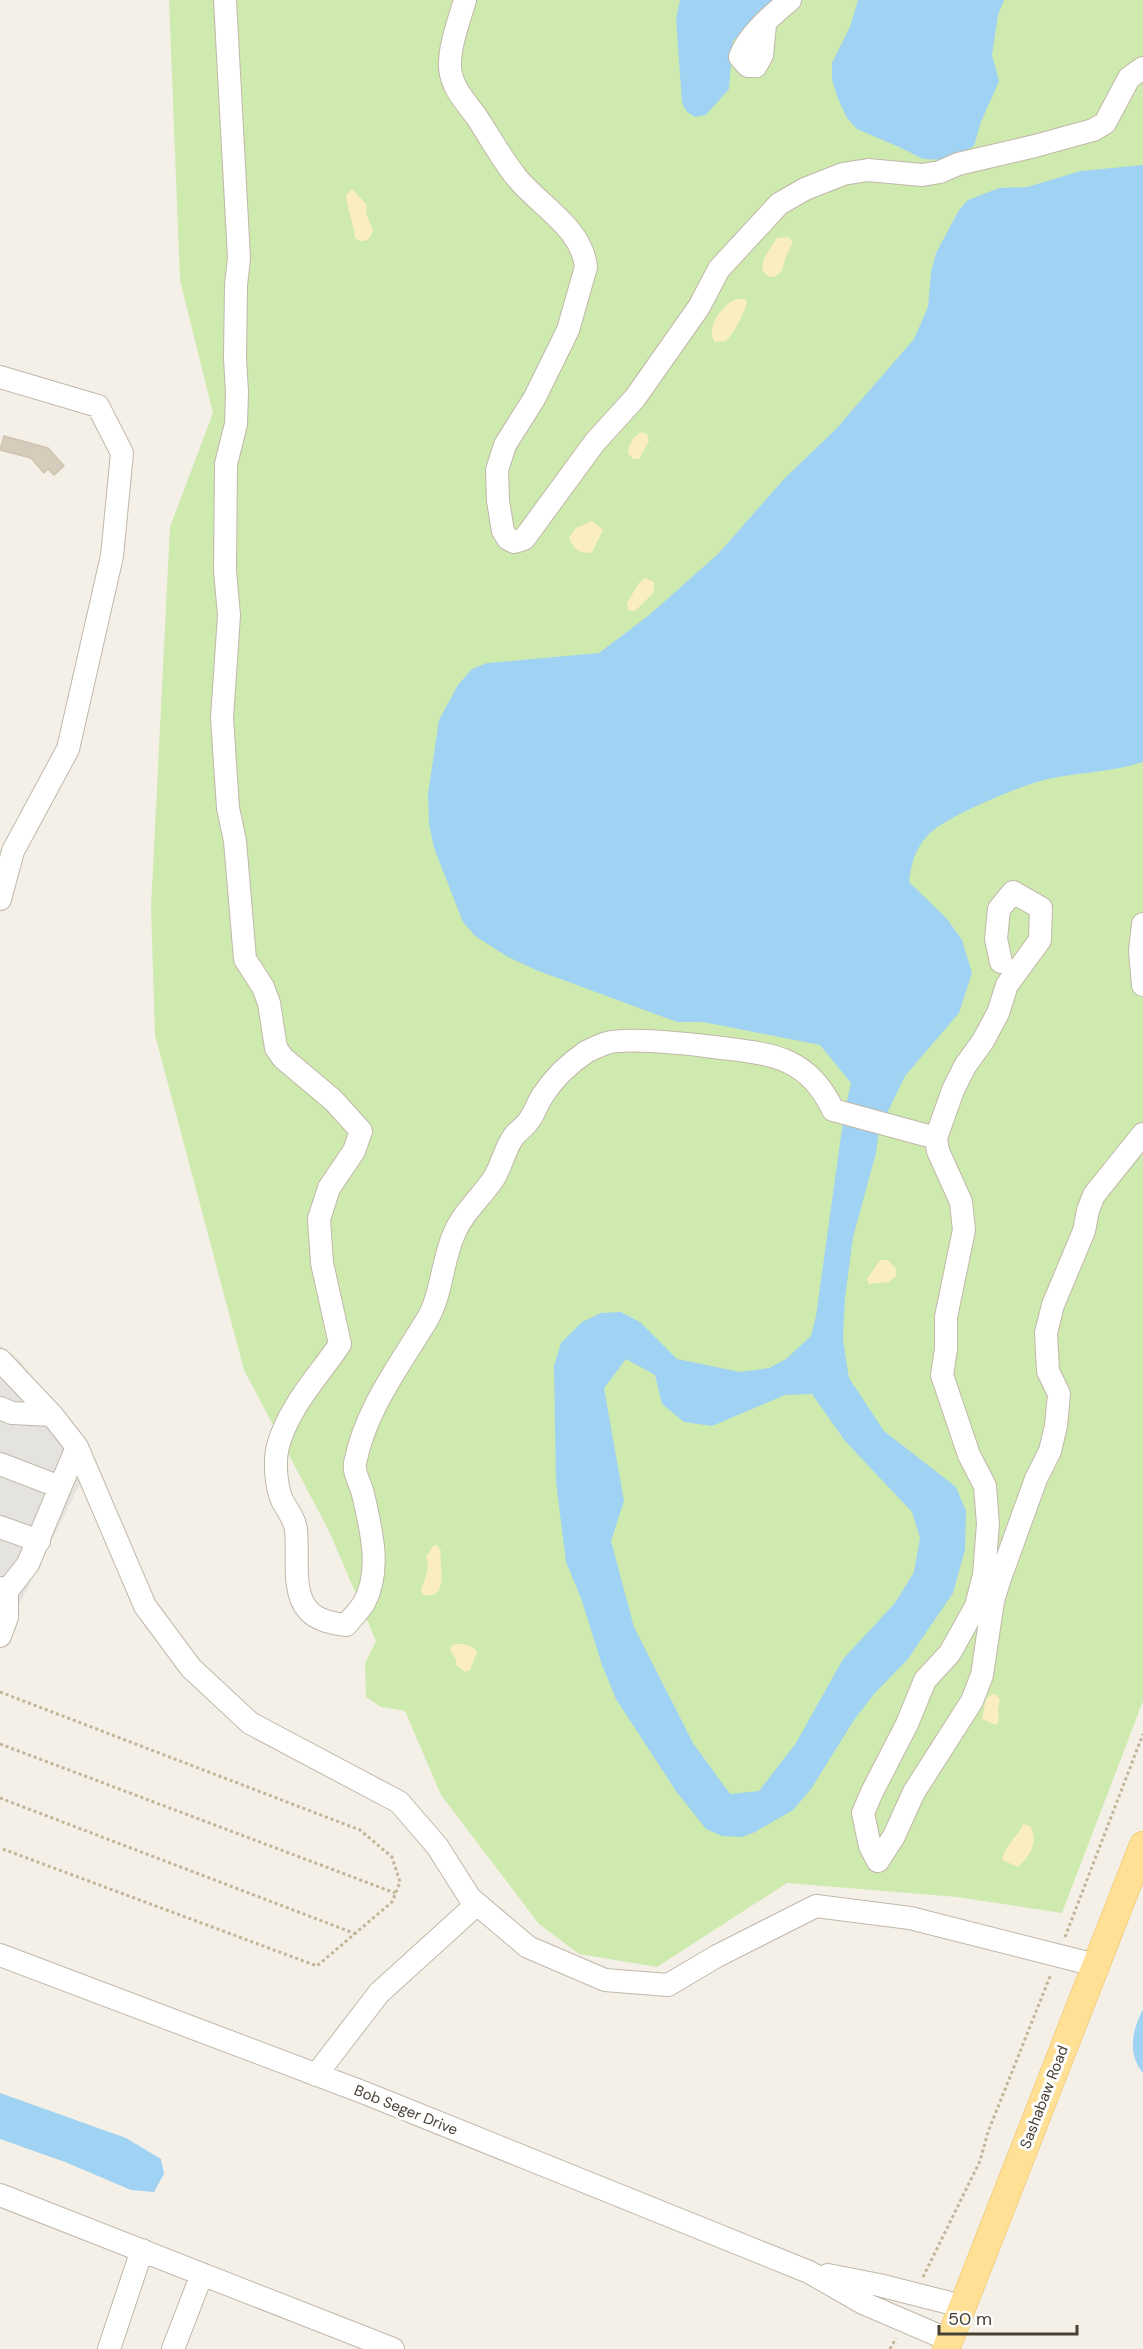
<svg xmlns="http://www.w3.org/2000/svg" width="1143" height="2349" font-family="'DM Sans',sans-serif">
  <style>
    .green { fill: #cfeaae }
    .sand { fill: #faeec1 }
    .parking { fill: #e5e3df }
    .water { fill: #a0d2f3; fill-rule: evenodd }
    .building { fill: #d6ccbc; stroke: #d1c4af; stroke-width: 1.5 }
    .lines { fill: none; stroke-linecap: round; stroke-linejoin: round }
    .minor-casing { stroke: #c0b8a9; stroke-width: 24 }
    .major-casing { stroke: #e9bf60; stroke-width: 28 }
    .path { stroke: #c3b499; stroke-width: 3; stroke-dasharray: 3 3; stroke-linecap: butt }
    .minor { stroke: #fff; stroke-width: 22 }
    .major { stroke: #ffe095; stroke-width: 27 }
    .labels { text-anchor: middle; stroke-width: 6; stroke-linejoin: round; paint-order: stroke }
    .street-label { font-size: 15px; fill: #484035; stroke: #fff }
  </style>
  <rect width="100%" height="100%" fill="#f4f0e7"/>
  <path class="green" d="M169 0H1143V1701L1062 1913 957 1897 787 1883 657 1967 579 1954 539 1924 441 1795 405 1711 381 1707 366 1697 365 1663 376 1641 329 1531 244 1370 155 1035 151 908 170 527 213 413 180 280Z"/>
  <path class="sand" d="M352 189 367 205 366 214 373 230C371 238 368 241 360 241L355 238C354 225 346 204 346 195Z
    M788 237 793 242 785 259 782 271 775 277 768 276 762 270 764 258 777 238Z
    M737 299H745L747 301C745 313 734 333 726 341L715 342C705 328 723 303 737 299Z
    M642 432 647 434 649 441 639 459H633L628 453C628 445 634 435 642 432Z
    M592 521 603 530 592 552C582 556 572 548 569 538L576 528Z
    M645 578 654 582V592L635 611 628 610 627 603 639 583Z
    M880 1260H888L896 1269V1276L889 1282 869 1284 867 1279Z
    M437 1545 441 1551C438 1564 451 1600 423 1595L421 1590C424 1579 431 1569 426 1557L433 1546Z
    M458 1644C465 1644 473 1645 477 1652L470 1670 465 1672 456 1665V1659L450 1650 452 1645Z
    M992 1694 997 1695 1000 1700 998 1709 999 1721 996 1725 982 1719 986 1699Z
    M1023 1824 1030 1826C1039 1842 1030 1856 1018 1867L1002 1860C1005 1845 1017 1838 1023 1824Z"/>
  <path class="parking" d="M0 1345 19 1360 57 1407 92 1460 16 1611 0 1604Z"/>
  <path class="water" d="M680 0H774L733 41 729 89 706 115 695 117 687 112 682 103 676 19Z
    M858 0H1004L998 15 992 55 999 81 981 122 974 146 948 160 923 159 899 147 857 129 847 118 838 99 832 80V63L850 27Z
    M1143 165V762C1112 772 1080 772 1048 779 1023 784 942 818 927 836 915 850 911 864 909 882L947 919 962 940 972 973 959 1013 905 1076 879 1130 876 1153 853 1237 845 1298 843 1340 849 1378 884 1431 956 1487 966 1511 965 1550 953 1593 940 1612 908 1659 874 1694 854 1720 811 1789 793 1810 755 1832 742 1837 722 1836 706 1829 676 1791 616 1699 602 1665 581 1598 566 1562 556 1482 554 1366 561 1343 582 1322 601 1313 621 1312 640 1322 677 1359 740 1372 769 1368 786 1359 811 1336 816 1316 844 1114 851 1083 820 1045 703 1022H677L536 970 508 957 475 936 463 922 434 848 429 824 428 794 439 720 458 685 472 669 487 663 599 653 648 616 718 554 784 479 836 429 914 339 928 307 931 272 936 253 959 210 968 200 999 188 1027 187 1081 171ZM626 1359 655 1375 662 1404 684 1422 712 1426 785 1395 812 1394 845 1441 912 1512 920 1538 914 1572 895 1603 843 1659 796 1743 759 1791 730 1794 693 1743 634 1627 611 1541 624 1501 604 1388Z
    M1143 2009V2073C1127 2053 1132 2031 1143 2009Z
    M0 2093 126 2138 161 2159 164 2174 154 2192 131 2190 65 2162 0 2139Z"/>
  <path class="building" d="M4 436 48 448 64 466 54 475 48 469 44 473 31 458 0 450Z"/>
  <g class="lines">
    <defs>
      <path id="minor" d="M225 0 239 258 236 285 235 358 237 392 236 424 226 464 225 571 229 615 222 718 228 808 235 841 245 959 263 987 269 1003 276 1048 283 1058 333 1100 361 1131 354 1151 329 1188 319 1219 322 1263 340 1344C318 1377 289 1406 278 1446 274 1461 276 1486 282 1500 287 1510 295 1519 296 1530 299 1554 291 1591 308 1610 316 1620 334 1624 346 1625 352 1618 359 1611 364 1603 382 1570 371 1529 363 1494 361 1485 353 1472 355 1463 366 1408 400 1365 428 1318 442 1293 442 1261 454 1234 463 1212 481 1198 494 1178 502 1165 505 1148 514 1136 519 1130 526 1126 530 1119 535 1112 538 1102 543 1095 554 1078 570 1063 586 1052 592 1049 600 1045 607 1043 627 1037 691 1044 714 1047 768 1054 807 1054 833 1110L936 1138
        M465 0C459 21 449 46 450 68 452 88 465 101 476 116 490 137 501 158 517 178 540 206 582 228 586 267L568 330 534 399 505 445 497 470 498 501 503 531 508 539 514 542 524 539 595 442 635 398 699 307 719 269 779 204 805 189 843 174 868 170 922 175 940 172 958 164 1035 146 1093 130 1105 123 1129 78 1143 68
        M765 25 762 55 756 66H748L740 57C747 36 773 14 790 0
        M0 377 98 406 122 453 112 556 68 749 13 851 0 899
        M1143 924 1140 951 1143 985
        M1001 962 996 939 999 909 1013 892 1041 908 1040 940 1007 985 998 1013 983 1041 965 1066 953 1090 936 1138 938 1151 961 1202 964 1230 946 1317V1349L942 1375 969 1455 985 1486 988 1524 984 1575 976 1606 950 1653 925 1680 907 1724 872 1792 863 1813 870 1846 878 1861 894 1836 914 1792 972 1701 982 1675 993 1601 999 1581 1036 1479 1050 1451 1056 1426 1059 1394 1048 1371 1046 1333 1053 1305 1084 1231 1088 1210 1094 1195 1143 1134
        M0 1360 52 1415 77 1447 145 1606 191 1668 250 1723 399 1802 437 1846 470 1898 528 1947 605 1980 668 1985 717 1956 816 1906 910 1918 1095 1965
        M0 1408 12 1413 52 1415
        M0 1464 60 1487
        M0 1527 39 1541
        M0 1588 7 1591V1617L0 1636
        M7 1591 28 1564 77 1447
        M0 1955 365 2093 809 2272 863 2303 949 2340
        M316 2075 379 1993 477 1904
        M0 2195 393 2349
        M828 2275 879 2285 962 2306
        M109 2349 142 2250
        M173 2349 202 2274"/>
      <path id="major" d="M946 2349 1143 1845"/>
    </defs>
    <use href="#minor" class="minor-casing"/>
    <use href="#major" class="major-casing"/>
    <path class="path" d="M0 1692 360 1830 392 1857 400 1882 392 1902 317 1966 0 1848
      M0 1744 395 1893
      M0 1798 356 1934
      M1065 1937 1143 1734
      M923 2277 980 2161 988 2132 1051 1974
      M890 2349 896 2338"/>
    <use href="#minor" class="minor"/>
    <use href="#major" class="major"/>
  </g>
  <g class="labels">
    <g class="street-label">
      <text transform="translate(1044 2097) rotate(-69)" y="5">Sashabaw Road</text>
      <text transform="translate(406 2110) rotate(22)" y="5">Bob Seger Drive</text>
    </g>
  </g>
  <path d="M939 2325v9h138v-9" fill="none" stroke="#484035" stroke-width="3"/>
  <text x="948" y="2325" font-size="18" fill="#484035" stroke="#ffffff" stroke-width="4.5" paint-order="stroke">50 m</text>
</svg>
